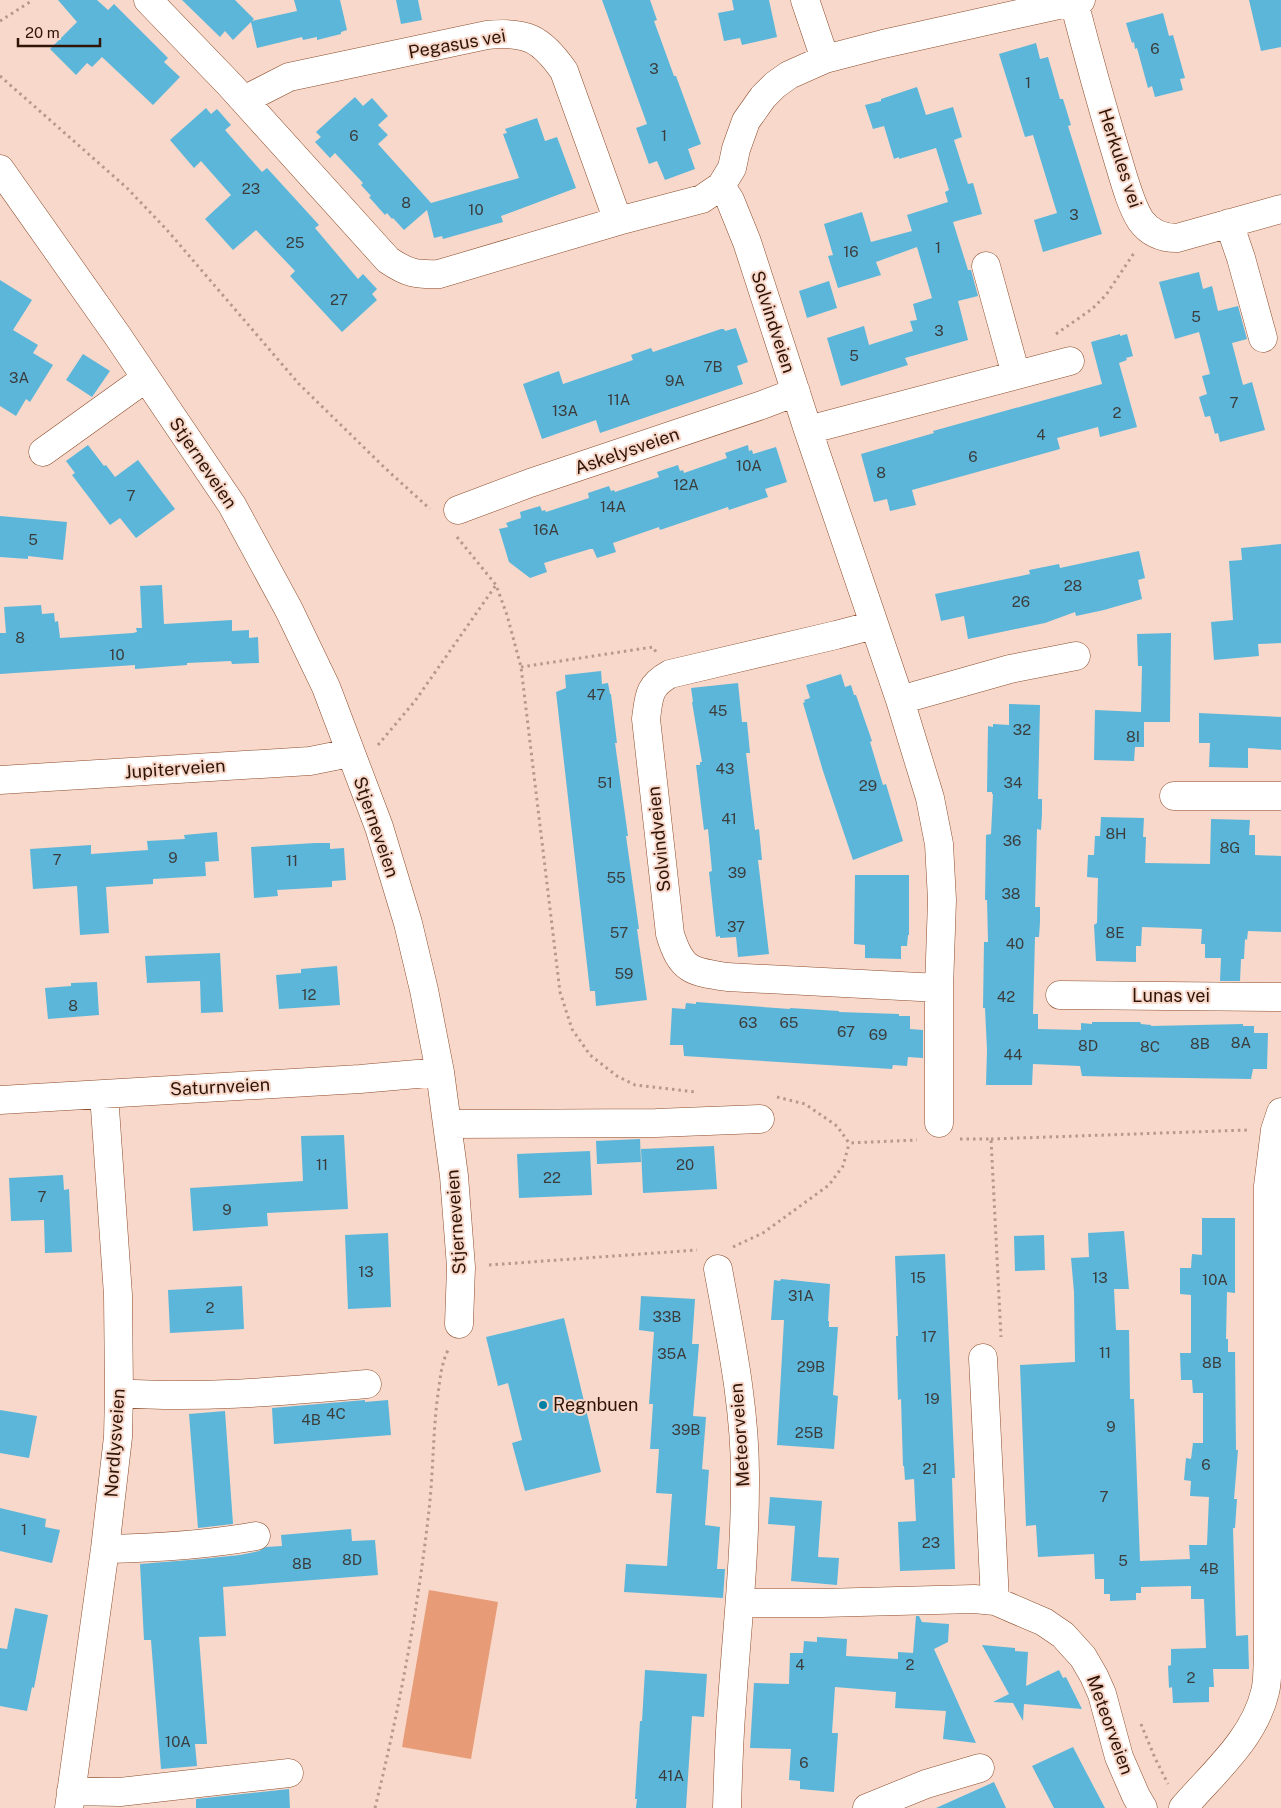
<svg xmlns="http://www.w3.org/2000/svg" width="1281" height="1808" font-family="'Public Sans',sans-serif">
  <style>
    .green { fill: #e79c77 }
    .building { fill: #5cb6da }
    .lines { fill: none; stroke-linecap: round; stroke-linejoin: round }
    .minor-casing { stroke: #8d4c2b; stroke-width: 29 }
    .path { stroke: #b6998b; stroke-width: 3; stroke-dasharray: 2.5 4; stroke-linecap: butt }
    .minor { stroke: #fff; stroke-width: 28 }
    .poi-dot { fill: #0181a6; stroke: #f7d8ca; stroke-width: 2 }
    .labels { text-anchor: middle; stroke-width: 4; stroke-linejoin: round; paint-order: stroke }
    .number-label { font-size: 15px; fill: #3b3d3c }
    .street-label { font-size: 18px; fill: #301507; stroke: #f7d8ca }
    .poi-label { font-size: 18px; fill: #301507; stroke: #f7d8ca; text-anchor: start }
  </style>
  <rect width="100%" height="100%" fill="#f7d8ca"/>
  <path class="green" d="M429 1590 498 1602 471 1759 402 1747Z"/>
  <path class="building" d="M58 0H97L108 10 114 4 168 58 164 62 180 77 153 105 102 57 92 67 87 63 76 75 50 49 77 22Z
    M182 0H235L254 19 252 21 297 11 294 0H340L347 30 341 32V34L317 40V37L303 40 302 37 257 48 251 22 233 40 225 31 220 37Z
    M396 0H418L422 20 401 24Z
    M602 0H650L657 20 654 21 674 76H676L701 144 688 149 695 169 665 180 657 161 649 164 636 128 647 124Z
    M732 0H769L777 37 742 45 740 38 724 41 718 13 734 10Z
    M1249 0H1281V47L1261 51Z
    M1163 13 1169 36 1173 35 1185 78 1180 79 1183 90 1155 97 1152 86 1148 88 1137 48 1135 49 1134 42 1132 43 1126 23Z
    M1036 43 1040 59 1048 57 1060 99H1063L1071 125 1068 126 1102 234 1043 252 1034 220 1057 213 1033 135 1025 137 999 54Z
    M917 87 926 115 953 107 962 137 954 140 968 184 973 183 982 214 953 222 968 270H971L978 296 958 301 968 340 905 358 908 365 841 386 827 338 864 326 869 345 913 331 910 321 917 320 913 304 932 298 917 247 876 262 881 275 838 288 828 256 833 255 824 224 862 212 871 242 912 231 907 215 948 202 945 192 949 190 936 148 899 159V157L894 159 884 126 873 129 865 105 881 101V99Z
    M355 97 363 106 372 98 388 116 378 125 388 135 378 144 431 203 519 178 503 134 507 133 505 129 537 118 545 141 557 137 576 188 501 216 503 222 443 239 442 236 434 238 427 210 404 230 393 218 392 219 387 213 385 215 369 197 371 196 361 185 363 183 335 153 330 158 315 142 321 137 316 132Z
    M206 108 211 114 217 109 231 125 225 130 262 172 267 168 319 225 315 228 358 279 363 274 377 289 372 294 377 300 342 332 290 276 295 271 256 230 233 250 205 219 231 195 201 161 194 168 170 140Z
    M1199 272 1203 289 1212 286 1218 311 1238 306 1247 339 1232 343 1243 385 1252 382 1265 430 1220 442 1218 433 1215 434 1210 416 1205 417 1199 397 1207 394 1202 376 1210 374 1199 332 1175 339 1159 282Z
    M0 280 32 300 13 330 38 345 33 353 53 365 30 402 26 399 16 416 0 406Z
    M829 281 837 308 807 318 799 291Z
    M736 328 748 362 737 366 743 384 600 433 596 420 542 439 523 384 559 371 563 384 633 360 631 355 651 348 653 352 721 329H724L725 331Z
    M1120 334V336L1127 334 1133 356 1126 358 1127 360 1119 363 1137 427 1100 437 1098 427 1057 438 1060 449 912 490 916 505 890 511 887 499 874 502 861 454 934 433 933 431 1102 384 1091 342Z
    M83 354 110 371 92 397 66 380Z
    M88 445 104 466 106 465 115 477 138 460 175 509 136 538 120 518 110 525 72 475 75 473 66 461Z
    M748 445 749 451 752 450 753 454 776 447 787 482 765 489 768 497 729 510 728 507 660 530 659 527 613 543 616 552 597 558 593 549H590L544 563 547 572 530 578 509 562 499 529 508 527 506 523 521 518 520 512 540 506 542 511 545 510 546 512 589 498 588 493 609 486 611 491 614 490 615 492 659 477 657 472 678 465 680 471 683 470 684 473 727 458 725 453Z
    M0 516 67 522 63 560 28 556V559L0 557Z
    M1281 544V643L1258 644 1259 656 1214 660 1211 622 1233 620 1229 561 1242 560 1241 548Z
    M1139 551 1145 578 1138 580 1142 599 1104 610 1076 616 1075 612 1045 623 968 639 964 616 941 621 935 594 1030 574 1029 570 1059 564 1060 568Z
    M162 585 164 624 232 620V631L249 630V638L258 637 259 663 232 664 231 661 187 663V665L135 669V665L0 674V633H6L4 607 41 605 42 614 54 613 55 622 58 621 60 638 133 633 137 632 136 628H142L140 586Z
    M1171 633 1170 722H1144V747H1135L1134 761 1094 760 1095 710 1141 712 1142 666H1138L1137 634Z
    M601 671 602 684 608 683 610 694H611L617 743H615L628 836H626L639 929H637L647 1000 596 1006 595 991H590L556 692 566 688 565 675Z
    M841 674 845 687 851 685 854 695H856L872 741 870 742 883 785 886 784 903 841 853 860 823 771 803 703 805 702 804 700 810 698 806 685Z
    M738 683 742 722H747L750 753H746L755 830 759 829 762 860H758L769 954 738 957 736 937 720 938V936L716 937 709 872 712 871 708 829 704 830 696 765H700V762H702L692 702H693L691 688Z
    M1009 704 1040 705 1038 799H1042V814L1041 830 1037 829 1035 907H1040V922L1039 937H1035L1033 1014H1038V1029L1081 1030V1023L1092 1024V1022H1140L1141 1024 1151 1025V1026L1243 1024V1026H1254V1033H1268L1267 1069H1253L1251 1079 1121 1077 1082 1076 1080 1066 1033 1064 1032 1085H986L987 1050 985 1008H983L984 942H988L987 900H985L986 835 991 834 993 794H992V792H987L988 726 993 727V724L1009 725Z
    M1199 713 1281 717V750L1248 748V768L1209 767 1210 743H1199Z
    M1101 817 1144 818 1143 837H1146L1145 863 1210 864 1211 819 1250 820 1249 835H1255V855L1281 856V932L1248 931 1247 940 1245 939 1244 959H1241L1240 981H1220L1221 958H1205V944H1201L1202 929 1142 927 1141 946H1136V962L1096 961 1094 925 1097 923 1098 878 1087 877 1088 855H1094L1095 836H1100Z
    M217 832 219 861 205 862 206 876 153 879V884L106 887 109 933 80 935 77 886 33 889 30 849 91 845V854L148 850 147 841 185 839 184 835Z
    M315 843H330V849L344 848 346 880 332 881V887L277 890 278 896 254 898 251 847Z
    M855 875H909V935H908L907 946H901V959L865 958V945L854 944Z
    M220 953 223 1012 201 1013 200 981 147 983 145 956Z
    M337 966 340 1005 279 1009 276 975 301 973V969Z
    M97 982 99 1015 48 1019 45 988 71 986V983Z
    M696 1002 790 1009V1008L839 1011V1012L899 1014V1016H910V1029L923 1030V1058L908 1057 907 1066 893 1065 892 1069 684 1056 683 1045H670L672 1008 685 1009 686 1003 696 1004Z
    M344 1135 348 1209 267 1213 268 1226 193 1231 190 1188 303 1181 301 1136Z
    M640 1139 641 1162 597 1164 596 1141Z
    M714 1146 717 1189 643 1193 641 1149Z
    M590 1151 592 1195 519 1198 517 1154Z
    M63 1175 64 1190 69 1189 72 1252 45 1253 44 1220 11 1221 9 1178Z
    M1202 1218H1235V1293L1227 1292 1226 1339H1228V1352H1235L1236 1450H1238L1234 1499H1237L1235 1528H1233L1236 1636 1248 1635 1249 1669H1213L1214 1687H1209V1702L1173 1703 1172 1687 1169 1688 1168 1666 1171 1665V1649L1206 1648 1204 1599H1191V1586L1141 1587V1593H1136V1600L1110 1601V1594H1104V1579H1095L1094 1554 1038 1557 1036 1525 1026 1526 1020 1365 1075 1362 1074 1292 1071 1258 1089 1257 1088 1233 1124 1231 1129 1289H1114L1116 1330H1129L1130 1399H1134L1140 1561 1190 1559 1189 1545H1207L1209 1497 1190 1496 1191 1481 1184 1480 1186 1458 1191 1459 1193 1443H1203V1393H1193L1192 1380H1181L1180 1353H1191V1295L1180 1294V1268H1191L1192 1254 1202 1255Z
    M388 1233 391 1307 348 1309 345 1235Z
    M1044 1235 1045 1270 1015 1271 1014 1236Z
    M945 1254 955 1478H952L955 1569 900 1571 898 1522 916 1521 914 1479 905 1480 904 1466H903L901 1399 898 1400 896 1336H898L895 1256Z
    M781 1279 830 1284 828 1321H829V1327H838L833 1395 838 1396 834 1449 777 1445 784 1320H771L774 1280 780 1281Z
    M242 1286 244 1329 170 1333 168 1290Z
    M641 1296 695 1299 692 1344H699L693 1416 706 1417 702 1469 709 1470 705 1525 720 1527 717 1569H725L723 1598 624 1592 626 1564 667 1566 672 1494 656 1493 659 1449H650L653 1404H649L654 1332 639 1330Z
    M564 1318 601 1472 525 1491 512 1443 522 1440 508 1383 498 1386 486 1337Z
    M365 1400V1402L388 1400 391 1435 274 1444 272 1408Z
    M0 1410 37 1416 29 1458 0 1453Z
    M225 1411 233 1524 198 1528 189 1414Z
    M770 1497 822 1501 818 1557 839 1558 837 1585 791 1581 795 1526 768 1524Z
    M0 1508 46 1519 45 1527 60 1530 52 1563 0 1551Z
    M351 1529 352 1541 375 1540 378 1575 223 1587 226 1636 199 1637 207 1744H195L197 1766 161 1769 151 1640H144L140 1564 201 1559 240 1555 259 1551 266 1547 282 1546 281 1535Z
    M15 1608 48 1615 34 1688 32 1687 27 1711 0 1706V1648L7 1649Z
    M916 1616H919L922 1622 949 1624 948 1642 934 1649 976 1743 943 1739 946 1711 895 1708 896 1692 835 1687 832 1733H838L834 1792 800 1789V1781L789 1780 791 1749 750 1748 754 1683 789 1684 790 1653H803L804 1641 817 1642V1637L847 1639 846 1656 898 1659V1652L913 1653Z
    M982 1645 1015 1648V1651L1028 1652 1026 1686 1059 1670 1063 1678 1066 1677 1082 1709 1024 1704 1023 1721 1013 1703 993 1702 1009 1694Z
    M645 1670 707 1674 704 1717 692 1716 686 1808H636L637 1799H635L640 1721H642Z
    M1073 1747 1086 1772 1105 1808H1054L1032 1766Z
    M994 1782 1006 1808H936Z
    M289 1789 290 1808H196V1799Z"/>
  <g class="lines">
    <defs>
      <path id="minor" d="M148 0 230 85 388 260C407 273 416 275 439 274L618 221 702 199 721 186
        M805 0 825 59
        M1074 2C1087 52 1101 103 1116 153 1122 172 1130 205 1141 221 1150 233 1163 238 1177 238L1281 209
        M244 100 289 77 487 35C526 31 541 38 564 71L618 221
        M0 169 117 335 232 505 289 610 326 687 379 827 408 923 424 990 440 1072 454 1176 461 1267 459 1324
        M1229 223 1241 258 1263 338
        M986 266 1016 375
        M808 430 1070 361
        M43 452 146 378
        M458 510 530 483 762 405 796 392
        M874 625 836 635 670 674C648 686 649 697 646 719L670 934C681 970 691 972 727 977L939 988
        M900 700 1010 669 1076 656
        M0 780 310 761 350 753
        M1174 796H1281
        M1060 995 1281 997
        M0 1100 360 1079 440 1072
        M939 1123V988L942 900 939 844 930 798 900 700 808 430 747 242 730 200 721 186 732 168 736 149 746 121 763 97 775 85 789 75 825 59 883 44 1081 0
        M448 1124 656 1123 760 1119
        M718 1269C731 1340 746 1411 745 1483 745 1556 737 1629 732 1702 729 1737 728 1773 727 1808
        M983 1358 995 1601
        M119 1393C202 1399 285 1391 367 1384
        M105 1549C156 1548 206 1545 256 1536
        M740 1603H822L974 1599 995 1601 1044 1622 1063 1635 1083 1657 1094 1676 1102 1694 1119 1757 1136 1796 1143 1808
        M71 1791 120 1792 289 1773
        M69 1808 105 1549 118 1437 119 1393 118 1295 104 1094
        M867 1808 926 1784 980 1768
        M1183 1808C1213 1773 1254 1739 1265 1692 1268 1681 1267 1668 1268 1657V1186L1275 1130 1281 1112"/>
    </defs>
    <use href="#minor" class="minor-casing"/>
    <path class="path" d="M0 21 33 0
      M0 76 127 188 167 230 299 384 386 469 430 509
      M1056 334 1092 309 1106 295 1134 253
      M457 537 496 585 507 615 521 667 560 992 572 1029 590 1055 617 1076 635 1085 696 1092
      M521 667 653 647 656 652
      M378 745 415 701 496 585
      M777 1097 805 1104 837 1126 849 1143 917 1140
      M960 1139H991L1001 1337
      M991 1139 1248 1130
      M733 1247 763 1233 829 1185 843 1166 849 1144
      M489 1265 697 1250
      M1141 1724 1155 1758 1168 1784
      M375 1808C399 1710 418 1610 429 1510 433 1474 433 1437 437 1401 440 1382 440 1367 448 1350"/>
    <use href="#minor" class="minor"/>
  </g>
  <circle class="poi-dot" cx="543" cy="1405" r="5"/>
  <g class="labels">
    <g class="number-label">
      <text x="1155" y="54">6</text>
      <text x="654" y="74">3</text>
      <text x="1028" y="88">1</text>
      <text x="354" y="141">6</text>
      <text x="664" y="141">1</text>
      <text x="251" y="194">23</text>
      <text x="406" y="208">8</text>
      <text x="476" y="215">10</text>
      <text x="1074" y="220">3</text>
      <text x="295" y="248">25</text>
      <text x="938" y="253">1</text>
      <text x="851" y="257">16</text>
      <text x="339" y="305">27</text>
      <text x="1196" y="322">5</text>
      <text x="939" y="336">3</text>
      <text x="854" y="361">5</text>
      <text x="713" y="372">7B</text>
      <text x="19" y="383">3A</text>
      <text x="675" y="386">9A</text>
      <text x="619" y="405">11A</text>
      <text x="1234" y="408">7</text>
      <text x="565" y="416">13A</text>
      <text x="1117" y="418">2</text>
      <text x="1041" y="440">4</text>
      <text x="973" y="462">6</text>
      <text x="749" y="471">10A</text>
      <text x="881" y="478">8</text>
      <text x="686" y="490">12A</text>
      <text x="131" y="501">7</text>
      <text x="613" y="512">14A</text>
      <text x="546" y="535">16A</text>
      <text x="33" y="545">5</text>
      <text x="1073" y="591">28</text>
      <text x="1021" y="607">26</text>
      <text x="20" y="643">8</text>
      <text x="117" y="660">10</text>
      <text x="596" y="700">47</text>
      <text x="718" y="716">45</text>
      <text x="1022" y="735">32</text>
      <text x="1133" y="742">8I</text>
      <text x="725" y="774">43</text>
      <text x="605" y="788">51</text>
      <text x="1013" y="788">34</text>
      <text x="868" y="791">29</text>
      <text x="729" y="824">41</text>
      <text x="1116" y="839">8H</text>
      <text x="1012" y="846">36</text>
      <text x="1230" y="853">8G</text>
      <text x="173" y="863">9</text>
      <text x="57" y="865">7</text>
      <text x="292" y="866">11</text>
      <text x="737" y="878">39</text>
      <text x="616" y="883">55</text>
      <text x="1011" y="899">38</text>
      <text x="736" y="932">37</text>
      <text x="619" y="938">57</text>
      <text x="1115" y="938">8E</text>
      <text x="1015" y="949">40</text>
      <text x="624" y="979">59</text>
      <text x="309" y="1000">12</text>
      <text x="1006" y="1002">42</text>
      <text x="73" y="1011">8</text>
      <text x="748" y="1028">63</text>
      <text x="789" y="1028">65</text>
      <text x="846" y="1037">67</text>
      <text x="878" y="1040">69</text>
      <text x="1241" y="1048">8A</text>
      <text x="1200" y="1049">8B</text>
      <text x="1088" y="1051">8D</text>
      <text x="1150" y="1052">8C</text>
      <text x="1013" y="1060">44</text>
      <text x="322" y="1170">11</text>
      <text x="685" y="1170">20</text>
      <text x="552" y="1183">22</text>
      <text x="42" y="1202">7</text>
      <text x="227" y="1215">9</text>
      <text x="366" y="1277">13</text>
      <text x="918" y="1283">15</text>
      <text x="1100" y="1283">13</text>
      <text x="1215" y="1285">10A</text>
      <text x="801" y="1301">31A</text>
      <text x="210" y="1313">2</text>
      <text x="667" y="1322">33B</text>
      <text x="929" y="1342">17</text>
      <text x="1105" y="1358">11</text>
      <text x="672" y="1359">35A</text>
      <text x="1212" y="1368">8B</text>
      <text x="811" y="1372">29B</text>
      <text x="932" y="1404">19</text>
      <text x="336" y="1419">4C</text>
      <text x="311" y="1425">4B</text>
      <text x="1111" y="1432">9</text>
      <text x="686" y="1435">39B</text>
      <text x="809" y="1438">25B</text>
      <text x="1206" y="1470">6</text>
      <text x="930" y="1474">21</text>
      <text x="1104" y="1502">7</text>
      <text x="24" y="1535">1</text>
      <text x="931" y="1548">23</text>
      <text x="352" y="1565">8D</text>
      <text x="1123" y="1566">5</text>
      <text x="302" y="1569">8B</text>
      <text x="1209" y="1574">4B</text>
      <text x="800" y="1670">4</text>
      <text x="910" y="1670">2</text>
      <text x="1191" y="1683">2</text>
      <text x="178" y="1747">10A</text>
      <text x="804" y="1768">6</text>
      <text x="671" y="1781">41A</text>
    </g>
    <g class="street-label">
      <text transform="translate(457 44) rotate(-10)" y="6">Pegasus vei</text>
      <text transform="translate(1120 158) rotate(72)" y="6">Herkules vei</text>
      <text transform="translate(773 322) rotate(72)" y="6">Solvindveien</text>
      <text transform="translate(627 451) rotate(-19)" y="6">Askelysveien</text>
      <text transform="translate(203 463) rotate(56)" y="6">Stjerneveien</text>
      <text transform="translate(175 769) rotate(-4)" y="6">Jupiterveien</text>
      <text transform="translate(376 827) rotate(71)" y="6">Stjerneveien</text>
      <text transform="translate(659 839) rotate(-96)" y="6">Solvindveien</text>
      <text x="1171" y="1002">Lunas vei</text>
      <text transform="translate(220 1087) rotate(-3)" y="6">Saturnveien</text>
      <text transform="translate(456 1222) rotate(-94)" y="6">Stjerneveien</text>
      <text transform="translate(740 1435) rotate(-94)" y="6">Meteorveien</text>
      <text transform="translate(115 1443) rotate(-86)" y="6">Nordlysveien</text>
      <text transform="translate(1110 1725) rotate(70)" y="6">Meteorveien</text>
    </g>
    <g class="poi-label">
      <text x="553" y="1411">Regnbuen</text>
    </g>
  </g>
  <path d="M18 38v8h82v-8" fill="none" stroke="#301507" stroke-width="2.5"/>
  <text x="25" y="38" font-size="15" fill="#301507" stroke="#f7d8ca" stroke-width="4" paint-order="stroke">20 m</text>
</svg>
